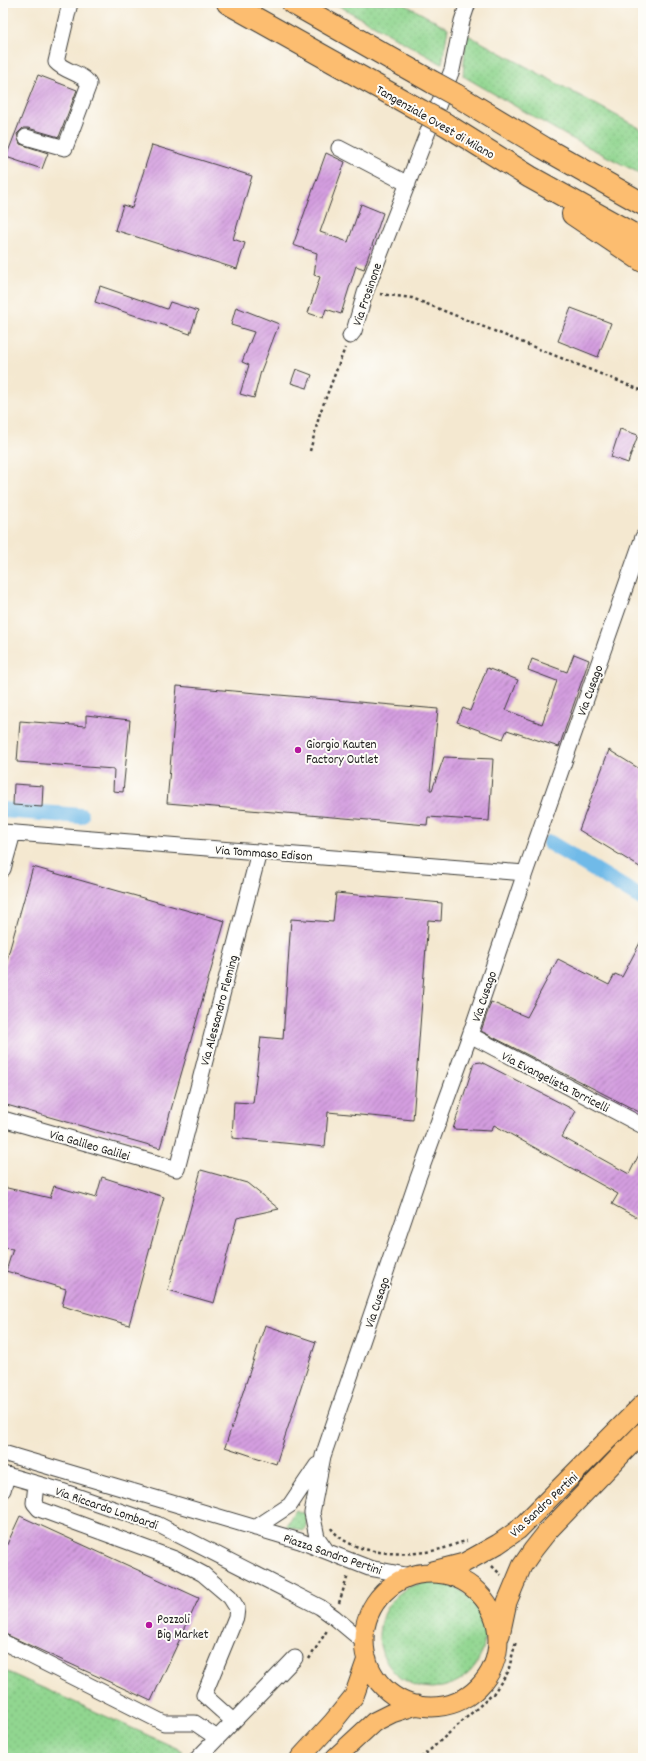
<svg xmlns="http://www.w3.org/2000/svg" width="646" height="1761" font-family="Dekko,sans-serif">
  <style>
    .grass { fill: url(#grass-dots); stroke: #567956 }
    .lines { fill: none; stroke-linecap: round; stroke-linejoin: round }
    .canal { stroke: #6fbae8; stroke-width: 16 }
    .building { fill: url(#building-hatch) }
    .minor-casing { stroke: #3c3b37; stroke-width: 17 }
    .major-casing { stroke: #3c3b37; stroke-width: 21 }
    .highway-casing { stroke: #3c3b37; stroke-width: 24 }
    .path { stroke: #3c3b37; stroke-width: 2.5; stroke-dasharray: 3 3; stroke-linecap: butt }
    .minor { stroke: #fff; stroke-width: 15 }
    .major { stroke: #fcbd6f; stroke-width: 19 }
    .highway { stroke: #fcbd6f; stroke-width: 22 }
    .highway-bridge-casing { stroke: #3c3b37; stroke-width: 24; stroke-linecap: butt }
    .highway-bridge { stroke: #fcbd6f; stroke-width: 22 }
    .poi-dot { fill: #b5179e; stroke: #fdfcf7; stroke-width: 1.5 }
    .labels { text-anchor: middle; stroke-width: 4; stroke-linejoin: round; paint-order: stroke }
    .street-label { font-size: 13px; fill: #1c1c1c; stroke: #fdfcf7 }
    .poi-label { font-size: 13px; fill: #1c1c1c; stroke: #fdfcf7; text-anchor: start }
  </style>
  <defs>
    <pattern id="grass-dots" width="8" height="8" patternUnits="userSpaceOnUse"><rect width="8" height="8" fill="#91d690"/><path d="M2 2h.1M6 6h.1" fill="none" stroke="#7cb77c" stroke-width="1.8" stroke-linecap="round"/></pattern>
    <pattern id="building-hatch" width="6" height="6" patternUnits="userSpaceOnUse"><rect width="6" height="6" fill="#d49ee0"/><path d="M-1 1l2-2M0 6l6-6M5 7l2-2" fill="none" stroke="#ab80b5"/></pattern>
  </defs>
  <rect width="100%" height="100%" fill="#fdfcf7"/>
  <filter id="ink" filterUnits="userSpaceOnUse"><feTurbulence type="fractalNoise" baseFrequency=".025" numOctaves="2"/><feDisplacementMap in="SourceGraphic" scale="8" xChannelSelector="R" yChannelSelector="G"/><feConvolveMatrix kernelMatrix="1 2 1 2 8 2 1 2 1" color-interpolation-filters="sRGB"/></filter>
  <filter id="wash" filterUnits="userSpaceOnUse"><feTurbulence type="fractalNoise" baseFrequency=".012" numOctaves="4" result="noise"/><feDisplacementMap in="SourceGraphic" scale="16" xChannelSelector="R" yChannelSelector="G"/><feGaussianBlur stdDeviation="0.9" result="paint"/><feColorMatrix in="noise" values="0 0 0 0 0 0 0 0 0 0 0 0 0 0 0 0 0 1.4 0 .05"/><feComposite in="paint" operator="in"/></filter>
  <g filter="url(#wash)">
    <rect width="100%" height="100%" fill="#f4e8d0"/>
    <path class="grass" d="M334 3H402L448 28 442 64Z
      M466 34 643 130V175L567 136 463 76Z
      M295 1510 306 1514V1528L303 1531 286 1526Z
      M379 1635a53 53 0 1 1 106 0a53 53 0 1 1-106 0Z
      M3 1670 183 1751 176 1758H3Z"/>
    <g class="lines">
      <path class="canal" d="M3 810 81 816
        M550 843 643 899"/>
    </g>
    <g id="blocks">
      <path class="building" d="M38 75 77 90 59 137 28 128H23L17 134 20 144 48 153 42 169 6 157Z
        M152 145 252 176 233 239 245 243 237 269 115 230 123 205 132 208Z
        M326 153 345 162 320 232 348 242 361 204 383 213 364 269 356 266 341 314 326 309 323 318 308 313 320 277 314 275 317 253 293 245Z
        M100 286 167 309 170 302 198 311 190 334 95 302Z
        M236 307 279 324 261 371 254 398 240 394 249 365 242 362 254 332 231 325Z
        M571 308 611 323 598 357 558 341Z
        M296 369 312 375 307 388 291 383Z
        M620 429 638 435 628 463 611 457Z
        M574 654 589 660 559 747 507 730 503 739 457 722 463 708 470 711 487 668 518 680 506 710 542 724 557 681 528 670 532 659 567 672Z
        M177 686 438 709 430 790H432L444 757 493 759 489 821 428 817 427 825 167 803Z
        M86 715 130 720 123 792 113 791 114 769 17 762 20 721 86 726Z
        M609 750 643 771V869L579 830Z
        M14 784 43 786 42 807 13 805Z
        M33 867 225 921 160 1148 3 1104V973Z
        M336 893 442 903 441 921 428 920 413 1120 328 1112 325 1147 232 1138 234 1102 253 1103 261 1037 283 1039 291 919 333 922Z
        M643 937V1114L481 1031 491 1002 527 1017 558 959 609 985 615 974 622 977Z
        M481 1062 576 1111 562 1137 629 1174 643 1147V1221L612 1204 618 1194 494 1125 491 1131 453 1129 474 1063Z
        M201 1170 247 1183 279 1209 237 1218 214 1303 168 1290Z
        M102 1177 164 1197 129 1325 62 1306 66 1289 6 1271 13 1249 3 1248V1187L50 1198 54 1186 96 1198Z
        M265 1325 316 1342 276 1464 225 1447Z
        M20 1516 199 1598 151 1701 3 1633V1553Z"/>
    </g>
  </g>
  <g filter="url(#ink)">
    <use href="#blocks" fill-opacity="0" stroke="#3c3b37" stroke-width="1"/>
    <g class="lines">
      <defs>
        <path id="minor" d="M26 137 65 148 89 84C83 73 65 72 56 62L70 3
          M339 148 408 184
          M350 336 354 331 365 293 452 70 462 21 468 3
          M3 832 525 873
          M3 869 13 833
          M470 1035 643 1126
          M3 1119 177 1169 259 852
          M3 1453 300 1541 369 1568 411 1576
          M3 1474 62 1491 157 1524 320 1607 334 1617 364 1642
          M36 1484 34 1503 39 1509 175 1559 203 1574 230 1597 237 1608 236 1617 204 1695 233 1721
          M3 1490 7 1476
          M255 1528 290 1505 317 1465
          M326 1550 317 1537 312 1513 323 1456 418 1178 470 1035 525 873 643 537
          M3 1642 164 1723H195L217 1738
          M198 1758 295 1658"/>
        <path id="major" d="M433 1571 464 1563 498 1544 518 1530 643 1404
          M364 1640a67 67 0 1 1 134 0a67 67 0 1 1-134 0Z
          M500 1635 507 1602 522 1566 533 1550 548 1531 643 1432
          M300 1758 333 1722 354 1696 367 1659
          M335 1758 374 1722 392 1713 417 1705"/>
        <path id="highway" d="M228 3 423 112
          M293 3 434 83
          M456 95 544 148 643 204
          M445 124 530 177 643 240
          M573 214 643 261"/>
      </defs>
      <use href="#minor" class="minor-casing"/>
      <use href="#major" class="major-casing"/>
      <use href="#highway" class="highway-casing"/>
      <path class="path" d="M380 294 412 298 643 391
        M310 451 320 413 345 348
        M331 1528C351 1557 410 1557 441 1549 450 1547 459 1542 467 1541
        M492 1566 501 1575
        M339 1603 348 1575
        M309 1659 328 1629
        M421 1758 493 1694 508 1672 516 1641"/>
      <use href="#minor" class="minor"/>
      <use href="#major" class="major"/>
      <use href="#highway" class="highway"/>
      <defs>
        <path id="highway-bridge" d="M434 83 456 95
          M423 112 445 124"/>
      </defs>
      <use href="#highway-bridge" class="highway-bridge-casing"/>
      <use href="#highway-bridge" class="highway-bridge"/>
    </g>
  </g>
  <g class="poi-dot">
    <circle cx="298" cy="750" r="4"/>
    <circle cx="149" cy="1625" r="4"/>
  </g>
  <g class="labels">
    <g class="street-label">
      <text transform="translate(436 121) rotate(30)" y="5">Tangenziale Ovest di Milano</text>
      <text transform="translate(366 294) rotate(-71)" y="5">Via Frosinone</text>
      <text transform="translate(589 690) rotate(-70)" y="5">Via Cusago</text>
      <text transform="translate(264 852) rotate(4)" y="5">Via Tommaso Edison</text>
      <text transform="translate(483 996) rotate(-71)" y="5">Via Cusago</text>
      <text transform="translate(218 1010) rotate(-75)" y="5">Via Alessandro Fleming</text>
      <text transform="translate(556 1081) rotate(27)" y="5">Via Evangelista Torricelli</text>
      <text transform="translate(90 1144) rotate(16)" y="5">Via Galileo Galilei</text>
      <text transform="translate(376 1302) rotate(-71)" y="5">Via Cusago</text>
      <text transform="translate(543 1504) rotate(-43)" y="5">Via Sandro Pertini</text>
      <text transform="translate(107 1507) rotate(19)" y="5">Via Riccardo Lombardi</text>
      <text transform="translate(333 1553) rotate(19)" y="5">Piazza Sandro Pertini</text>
    </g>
    <g class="poi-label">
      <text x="306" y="748">Giorgio Kauten<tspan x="306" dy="15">Factory Outlet</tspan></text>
      <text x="157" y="1623">Pozzoli<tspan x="157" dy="15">Big Market</tspan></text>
    </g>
  </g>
  <rect width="646" height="1761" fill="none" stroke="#fdfcf7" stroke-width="16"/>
</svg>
